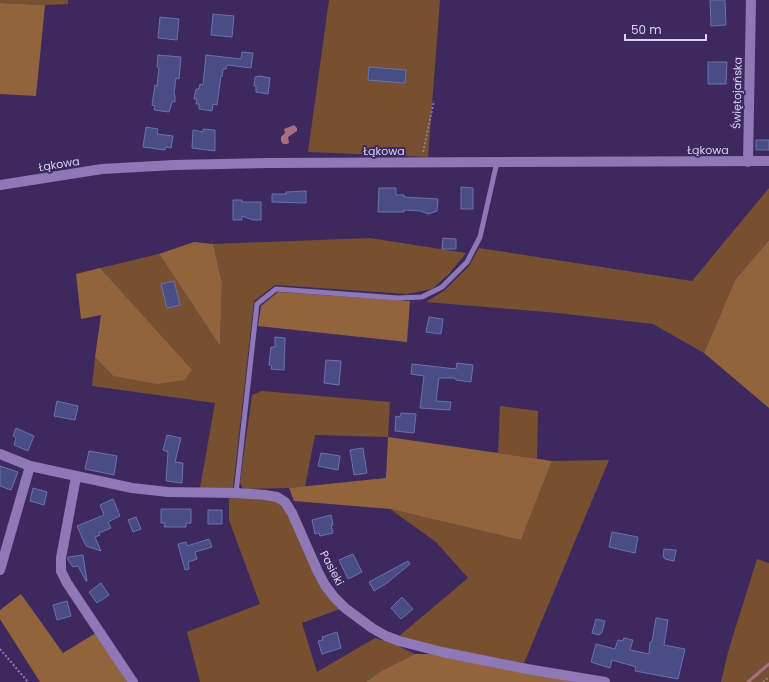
<svg xmlns="http://www.w3.org/2000/svg" width="769" height="682" font-family="Poppins,sans-serif">
  <style>
    .green { fill: #765031 }
    .forest { fill: #92643e }
    .water { fill: #a96d80 }
    .lines { fill: none; stroke-linecap: round; stroke-linejoin: round }
    .stream { stroke: #a96d80; stroke-width: 3 }
    .building { fill: #494d85; stroke: #6c71ad }
    .path { stroke: #8c7da8; stroke-width: 2; stroke-dasharray: 2 2; stroke-linecap: butt }
    .lane { stroke: #8e79b6; stroke-width: 5 }
    .street { stroke: #8e79b6; stroke-width: 10 }
    .labels { text-anchor: middle; stroke-width: 4; stroke-linejoin: round; paint-order: stroke }
    .street-label { font-size: 11px; fill: #dcd2f3; stroke: #3e295f }
  </style>
  <rect width="100%" height="100%" fill="#3e295f"/>
  <path class="green" d="M0 0H68V4L45 5 0 3Z
    M329 0H440L428 157 308 152Z
    M769 188V240L735 280 704 353 653 324 558 313 426 302 445 290 469 266 479 248 692 281Z
    M370 238 466 253 449 274 432 289 407 294 275 285 254 301 233 488H200L215 403 92 386 95 357 113 376 132 305 100 268 159 254 220 346 222 282 213 244Z
    M262 391 390 402 388 437 315 435 305 487 289 488 243 489 240 482 252 395Z
    M500 406 538 411 537 459 498 453Z
    M609 460 524 663 443 649 398 637 468 578 436 542 390 509 521 540 552 461Z
    M229 497 277 501 288 513 340 609 302 623 317 672 375 638 392 643 415 654 381 671 366 682H200L187 632 260 604 229 520Z
    M757 559 769 563V682H721L728 652Z"/>
  <path class="forest" d="M0 3 45 5 36 96 0 94Z
    M769 240V408L704 353 735 280Z
    M194 242 213 244 222 282 220 346 159 254Z
    M100 268 192 370 184 380 157 384 113 376 95 357 101 315 81 319 76 274Z
    M278 292 410 301 407 342 258 326 261 306Z
    M388 437 552 461 521 540 390 509 294 501 289 488 386 478Z
    M21 594 63 653 96 633 127 682H40L0 619V610Z
    M415 654H431L581 682H366L381 671Z"/>
  <path class="water" d="M294 125 297 128V131L288 137 289 143 287 144H283L281 141V137L285 133 284 129Z"/>
  <g class="lines">
    <path class="stream" d="M748 682 769 664"/>
  </g>
  <path class="building" d="M710 0H725L726 25 711 26Z
    M213 14 234 16 232 37 211 35Z
    M160 17 179 19 177 40 158 38Z
    M242 52 253 53 251 68 227 65 226 69H223L222 77 221 76 217 105 213 104 212 111 199 109V104H196L197 99H194L196 89H199L200 84 203 85 206 55 241 59Z
    M158 55 181 57 179 79 176 78 174 94 175 95V102H172L169 112 154 110 155 106 152 105 155 85 157 86 159 68 157 67Z
    M708 62H727L726 84H708Z
    M369 67 406 70 405 83 368 80Z
    M260 76 270 78 268 94 256 92V86H254L255 77Z
    M146 127 158 129 157 134 173 136 171 148 166 147 165 150 143 147Z
    M203 129 215 130V151L192 148 193 130 203 132Z
    M756 140H769V150H756Z
    M461 187 473 188V209H461Z
    M379 188H396V195H404V197L438 199 437 211 428 214 421 211 404 210V212H378Z
    M306 191V203L272 202V194H286V192Z
    M233 200H242V202H261V220H253L242 216V220H233Z
    M443 238 456 239V249H442Z
    M174 281 180 305 167 308 161 284Z
    M429 317 443 319 441 334 426 332Z
    M275 337 285 338 284 370 271 369 272 366 269 365 271 347H275Z
    M326 360 341 361 339 385 324 383Z
    M457 363 473 365 471 382 456 380 455 378H439L436 401 451 402 450 410 420 408 424 376 411 374 412 364 456 369Z
    M57 401 78 406 75 420 54 416Z
    M401 413 416 414 414 433 395 431 396 416 400 417Z
    M16 428 34 436 28 451 14 445 16 438 13 436Z
    M167 435 181 438 175 462 183 463 182 483 166 481 168 452 163 450Z
    M363 448 367 473 354 475 350 450Z
    M89 451 117 456 114 475 85 469Z
    M321 453 340 456 338 470 318 466Z
    M0 466 18 472 11 490 0 486Z
    M33 488 47 492 44 505 30 501Z
    M113 499 120 516 108 522 111 528 99 533 100 535 95 537 101 551 86 546 77 526 104 515 100 505Z
    M161 509H191V523H186V527H164L165 523H161Z
    M208 510H222V524H208Z
    M331 515 333 525H331L333 533 320 536 319 533 315 534 312 520Z
    M136 517 141 529 133 532 128 520Z
    M612 532 638 537 635 553 609 547Z
    M209 539 212 547 195 552 197 559 188 562 189 569 185 570 178 544 186 542 187 546Z
    M664 549 676 550 674 561 665 559V558L663 557Z
    M353 554 362 572 348 579 339 560Z
    M83 555 87 581H86L78 566 73 567 68 560V557Z
    M408 561 410 564 387 583 374 591 369 582Z
    M101 583 109 595 97 603 89 592Z
    M402 597 413 609 401 619 391 608Z
    M67 601 71 616 57 620 53 605Z
    M656 618 668 620 664 645 685 649 678 679 635 671 636 667 612 660 610 668 591 662 596 644 615 649 618 640 623 641 624 638 633 640 630 650 649 654 650 642H652Z
    M596 619 605 621 602 632 599 635 592 633Z
    M337 632 341 648 322 654 318 641 323 640 322 637Z"/>
  <g class="lines">
    <path class="path" d="M423 152 434 101
      M0 649 28 682
      M763 682 769 677"/>
    <path class="lane" d="M236 493 257 304 276 289 398 298 422 297 442 287 467 262 480 237 497 162"/>
    <path class="street" d="M748 162 751 0
      M0 185 102 169 174 165 269 163 769 161
      M0 454 30 466 132 488 168 492 236 493 265 495 277 497 285 502 292 513 318 572 325 585 334 597 345 608 372 628 386 636 399 641 442 652 527 669 605 682
      M76 477 61 558V571L67 583 133 682
      M0 570 30 466"/>
  </g>
  <g class="labels">
    <g class="street-label">
      <text transform="translate(737 93) rotate(-89)" y="4">Świętojańska</text>
      <text x="708" y="154">Łąkowa</text>
      <text x="384" y="155">Łąkowa</text>
      <text transform="translate(59 164) rotate(-9)" y="4">Łąkowa</text>
      <text transform="translate(332 568) rotate(62)" y="4">Pasieki</text>
    </g>
  </g>
  <path d="M625 34v6h81v-6" fill="none" stroke="#dcd2f3" stroke-width="2"/>
  <text x="631" y="34" font-size="12" fill="#dcd2f3" stroke="#3e295f" stroke-width="3" paint-order="stroke">50 m</text>
</svg>
